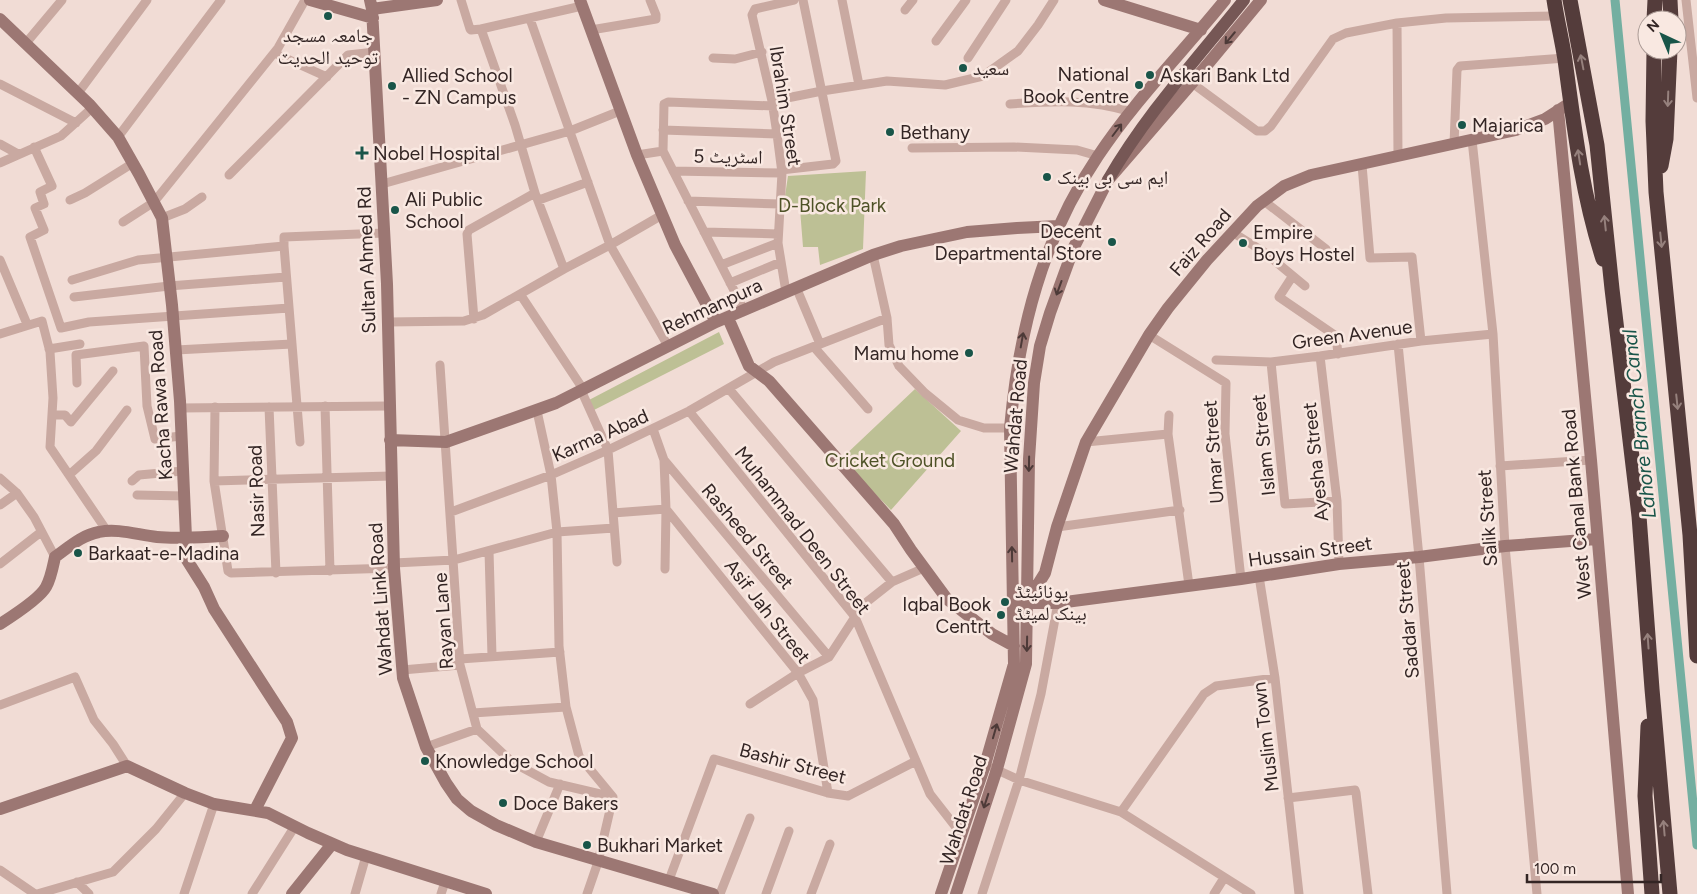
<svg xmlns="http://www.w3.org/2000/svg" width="1697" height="894" font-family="Figtree,'Noto Naskh Arabic',sans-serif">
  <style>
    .green { fill: #bdc095 }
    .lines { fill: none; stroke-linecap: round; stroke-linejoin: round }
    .canal { stroke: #74afa1; stroke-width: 9 }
    .street { stroke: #c9a9a1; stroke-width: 9 }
    .secondary { stroke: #9c7773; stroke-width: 12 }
    .primary { stroke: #765755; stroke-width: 12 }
    .highway { stroke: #543c3b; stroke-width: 15 }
    .oneway { stroke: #4d3a38 }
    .oneway2 { stroke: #96817d }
    .poi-dot { fill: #195549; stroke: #f9e8e1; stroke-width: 2 }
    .labels { text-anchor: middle; stroke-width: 5; stroke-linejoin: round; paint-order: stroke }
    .poi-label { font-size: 19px; fill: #332524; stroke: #f9e8e1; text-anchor: start }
    .street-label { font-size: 19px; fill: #332524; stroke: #f9e8e1 }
    .park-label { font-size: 19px; fill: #4e5227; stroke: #f9e8e1 }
    .water-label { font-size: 20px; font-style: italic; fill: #195549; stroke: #f9e8e1 }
  </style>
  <rect width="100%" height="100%" fill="#f1dcd5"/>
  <path class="green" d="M866 171 863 249 820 265 818 247H803L800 209H783L788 176Z
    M719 332 724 344 592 411 589 400Z
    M915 389 961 431 891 510 841 459Z"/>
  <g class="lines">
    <path class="canal" d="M1615 0 1697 845"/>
    <path class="street" d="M461 0 470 29 471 30 481 29
      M842 0 859 85
      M1686 0 1697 98
      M905 10 913 0
      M530 19 610 245 668 346
      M1397 23 1398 156
      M591 30 656 19V15L650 0
      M936 41 966 0
      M26 43 62 0
      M274 53 327 77
      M713 58 735 59 762 52
      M968 58 1006 0
      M1192 83 1257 131H1265L1271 126 1333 39 1346 33 1397 23 1446 18 1556 16
      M0 84 76 123
      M78 93 147 0
      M772 101 822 91 887 81 945 85 983 76 1018 51 1038 25 1054 0
      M1010 104C1054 101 1089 99 1132 112
      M663 130 777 134
      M118 137 221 0
      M1472 140 1493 334 1505 546 1537 894
      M0 144 18 154
      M1454 144 1457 70 1460 66 1565 58
      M34 147 52 186 40 192 44 204 35 208 44 230 30 237 61 328 89 322 289 308
      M912 148 1014 147 1077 150 1098 156
      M637 155 663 151
      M0 163 61 136 92 108
      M1362 165 1370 258 1412 257 1421 341
      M781 170 833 164 836 161 803 0
      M673 171 782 173
      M229 175 348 55 375 52
      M382 184 570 131 620 111
      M70 200 85 193 133 163
      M539 200 588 182
      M688 201 780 204
      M1264 201 1326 249
      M162 218 185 209 202 197
      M123 222 154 202 278 48 305 0
      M704 232 778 234
      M1232 232 1264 252 1305 286
      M284 246 300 442
      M873 255 887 318 889 345 899 366 925 393 958 420 984 428H1010
      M0 260 27 324
      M721 265 778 243
      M564 269 535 193 515 125 481 29 582 6
      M1292 277 1279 297 1336 336 1338 354
      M72 280 138 260 284 246V237L384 233
      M730 283 781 262
      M796 287 820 344
      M786 292 778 243 782 173 777 134 772 101 752 15 755 9 794 0
      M520 294 583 389
      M74 297 169 286 286 277
      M744 310 663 151 664 104 668 102 773 106
      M474 319 467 234 469 230 535 193
      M388 322 464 321 483 315 564 269 610 245 662 215
      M0 334 42 321 50 352 53 398 50 447 107 531
      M1149 335 1226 383 1225 434 1241 579
      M1398 344 1419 557 1447 894
      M814 347 868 409
      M49 349 80 344
      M176 350 292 344
      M1320 356 1337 501 1339 564
      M1216 360 1271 362 1320 356 1421 341 1493 334
      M1271 362 1285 504 1337 501
      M440 365 460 665 477 729 512 762 549 782 613 797
      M77 383 76 355 144 346 147 406 155 439 181 436
      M729 389 892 582 854 612 855 617 829 657 798 673 750 704
      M581 390 608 450 617 562
      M325 406 330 571
      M215 407 214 481 228 571 231 573 394 568
      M269 407 276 573
      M180 408 389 406
      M537 411 551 475 557 532 559 646 566 707 579 756 613 797 598 862 587 894
      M689 411 855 617 930 794 962 835
      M52 415H65L71 422 113 371
      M1169 415 1168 434 1189 585
      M653 429 664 460 829 657
      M1086 442 1168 434
      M664 460 666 509 798 673 813 700 828 793
      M1500 466 1591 460
      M69 475 96 451 127 410
      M0 478 17 493 34 517 55 557
      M132 481 139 475 183 471
      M214 481 391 476
      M137 495 184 496
      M0 505 17 493
      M451 512 551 475 608 450 689 411 774 362 887 318
      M613 513 666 509 665 569
      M1057 527 1180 510
      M489 551 492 656
      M394 563 454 560 557 532 614 528
      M0 564 41 532
      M1259 576 1275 678 1299 894
      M892 582 924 568
      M460 659 560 652
      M402 670 460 665
      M0 705 75 677 94 720 113 744 127 766
      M473 713 566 707
      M426 747 477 729
      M993 768 1019 780 1121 812 1251 894
      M1288 798 1355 790 1356 793 1368 894
      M1121 812 1204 694 1216 686 1275 678
      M536 842 560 784
      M0 870 35 894
      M669 880 714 759 828 793 848 796 916 761
      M77 882 89 894
      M37 894 113 872 156 829 185 793
      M184 894 214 804
      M252 894 295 826
      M355 894 366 856
      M441 894 445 882
      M720 894 750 818
      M766 894 789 831
      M811 894 830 844
      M982 894 1019 780 1041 694 1058 603
      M1214 894 1224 878"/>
    <path class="secondary" d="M310 0 373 18
      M370 0 372 9 387 284 394 568 403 678 426 747 446 783 457 799 471 811 496 825 536 842 713 894
      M580 0 637 155 675 245 716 322
      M1104 0 1201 30
      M372 9 437 0
      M0 19 89 104 118 137 139 174 162 218 172 305 180 401 187 560 204 587 214 609 287 722 292 738 255 810
      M1558 110 1591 460 1628 894
      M728 318 749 366 769 381 894 524 911 550 947 599 992 634 1014 646
      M390 440 446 442 556 403 716 322 873 255 901 246 967 232 1017 228 1058 226
      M1027 602 1045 573 1057 527 1086 442 1149 335 1168 308 1207 260 1257 206 1284 186 1311 175 1516 130 1545 119 1570 103
      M1020 603H1058L1241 579 1339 564 1419 557 1505 546 1597 539
      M0 624C11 617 40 598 46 587 51 578 53 566 55 557 69 547 82 535 99 532 118 528 138 535 157 537 179 539 201 537 223 536
      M0 809 127 766 185 793 214 804 268 813 308 833 347 850 486 894
      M292 894 332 844
      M941 894 985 765 1014 664 1010 428C1019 330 1042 239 1098 156 1135 100 1183 52 1225 0
      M956 894 997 769 1026 664 1029 459 1034 383 1040 346 1050 313 1074 247 1108 180 1192 83 1261 0"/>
    <path class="primary" d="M1108 180C1146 114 1197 59 1244 0"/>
    <path class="highway" d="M1554 0C1557 20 1562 40 1565 60 1574 127 1582 194 1603 259
      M1570 0 1597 145 1612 289 1639 516 1652 689 1670 894
      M1670 0 1671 20
      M1654 20 1655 0
      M1654 50 1653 121 1656 192 1690 535 1697 656
      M1661 166 1666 139 1670 50
      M1648 726 1645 796 1652 894"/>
  </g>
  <defs><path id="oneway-shaft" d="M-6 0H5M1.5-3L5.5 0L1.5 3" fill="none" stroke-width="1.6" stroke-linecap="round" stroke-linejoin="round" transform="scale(1.25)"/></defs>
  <g class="oneway">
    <use href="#oneway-shaft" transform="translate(1230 38) rotate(130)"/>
    <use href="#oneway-shaft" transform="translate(1117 130) rotate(-53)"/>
    <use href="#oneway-shaft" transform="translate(1059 288) rotate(110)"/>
    <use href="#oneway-shaft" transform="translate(1022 340) rotate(-80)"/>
    <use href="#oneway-shaft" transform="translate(1029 464) rotate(91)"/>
    <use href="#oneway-shaft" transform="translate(1012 554) rotate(-91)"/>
    <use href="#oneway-shaft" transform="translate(1027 644) rotate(91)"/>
    <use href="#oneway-shaft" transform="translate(995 731) rotate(-74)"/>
    <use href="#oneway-shaft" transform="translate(986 801) rotate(108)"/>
  </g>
  <g class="oneway2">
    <use href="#oneway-shaft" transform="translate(1582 62) rotate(-101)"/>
    <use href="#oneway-shaft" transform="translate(1668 99) rotate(92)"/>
    <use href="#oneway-shaft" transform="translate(1579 157) rotate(-99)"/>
    <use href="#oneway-shaft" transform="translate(1605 223) rotate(-96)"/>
    <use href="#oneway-shaft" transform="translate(1661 240) rotate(84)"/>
    <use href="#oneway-shaft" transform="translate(1677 402) rotate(84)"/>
    <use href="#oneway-shaft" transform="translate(1648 641) rotate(-94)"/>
    <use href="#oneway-shaft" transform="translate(1664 828) rotate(-95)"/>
  </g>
  <g class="poi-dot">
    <circle cx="328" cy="16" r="5"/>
    <circle cx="963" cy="68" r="5"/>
    <circle cx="1150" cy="75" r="5"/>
    <circle cx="1139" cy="85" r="5"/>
    <circle cx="392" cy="86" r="5"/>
    <circle cx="1462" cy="125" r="5"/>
    <circle cx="890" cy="132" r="5"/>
    <path d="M359.5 145.5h5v5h5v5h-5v5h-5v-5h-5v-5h5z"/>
    <circle cx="1047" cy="177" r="5"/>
    <circle cx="395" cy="210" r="5"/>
    <circle cx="1112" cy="242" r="5"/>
    <circle cx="1243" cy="243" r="5"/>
    <circle cx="969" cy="353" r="5"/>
    <circle cx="78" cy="553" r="5"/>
    <circle cx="1005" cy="602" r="5"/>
    <circle cx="1001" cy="615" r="5"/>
    <circle cx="425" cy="761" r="5"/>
    <circle cx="503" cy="803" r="5"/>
    <circle cx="587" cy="845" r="5"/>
  </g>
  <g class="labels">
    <g class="poi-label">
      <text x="328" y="42" text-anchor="middle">جامعہ مسجد<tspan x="328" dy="22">توحید الحدیٽ</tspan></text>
      <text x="973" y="75">سعید</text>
      <text x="1129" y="81" text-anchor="end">National<tspan x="1129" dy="22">Book Centre</tspan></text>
      <text x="402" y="82">Allied School<tspan x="402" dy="22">- ZN Campus</tspan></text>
      <text x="1160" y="82">Askari Bank Ltd</text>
      <text x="1472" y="132">Majarica</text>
      <text x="900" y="139">Bethany</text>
      <text x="373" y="160">Nobel Hospital</text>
      <text x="1057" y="184">ایم سی بی بینک</text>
      <text x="405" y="206">Ali Public<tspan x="405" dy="22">School</tspan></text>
      <text x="1102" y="238" text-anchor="end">Decent<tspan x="1102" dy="22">Departmental Store</tspan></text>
      <text x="1253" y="239">Empire<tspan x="1253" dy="22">Boys Hostel</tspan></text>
      <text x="959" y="360" text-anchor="end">Mamu home</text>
      <text x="88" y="560">Barkaat-e-Madina</text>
      <text x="1015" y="598">یونائیٹڈ<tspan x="1015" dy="22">بینک لمیٹڈ</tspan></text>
      <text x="991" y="611" text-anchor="end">Iqbal Book<tspan x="991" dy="22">Centrt</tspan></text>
      <text x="435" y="768">Knowledge School</text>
      <text x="513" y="810">Doce Bakers</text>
      <text x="597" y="852">Bukhari Market</text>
    </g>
    <g class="street-label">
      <text transform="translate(786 106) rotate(81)" y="7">Ibrahim Street</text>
      <text transform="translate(728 156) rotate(1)" y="7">اسٹریٹ 5</text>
      <text transform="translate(1200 242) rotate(-49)" y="7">Faiz Road</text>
      <text transform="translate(366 260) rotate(-92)" y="7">Sultan Ahmed Rd</text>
      <text transform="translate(712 306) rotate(-25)" y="7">Rehmanpura</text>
      <text transform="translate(1352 334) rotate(-8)" y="7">Green Avenue</text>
      <text transform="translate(160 405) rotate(-94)" y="7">Kacha Rawa Road</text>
      <text transform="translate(1015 416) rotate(-85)" y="7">Wahdat Road</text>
      <text transform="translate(600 435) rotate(-24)" y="7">Karma Abad</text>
      <text transform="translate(1263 445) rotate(-96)" y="7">Islam Street</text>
      <text transform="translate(1213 452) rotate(-94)" y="7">Umar Street</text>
      <text transform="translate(1315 462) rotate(-96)" y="7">Ayesha Street</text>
      <text transform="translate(256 491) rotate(-92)" y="7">Nasir Road</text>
      <text transform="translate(1576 504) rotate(-95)" y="7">West Canal Bank Road</text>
      <text transform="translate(1487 518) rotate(-94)" y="7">Salik Street</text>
      <text transform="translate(803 530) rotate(52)" y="7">Muhammad Deen Street</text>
      <text transform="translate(748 536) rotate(50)" y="7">Rasheed Street</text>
      <text transform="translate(1310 551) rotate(-8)" y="7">Hussain Street</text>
      <text transform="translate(380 599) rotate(-94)" y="7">Wahdat Link Road</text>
      <text transform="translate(768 611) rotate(52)" y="7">Asif Jah Street</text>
      <text transform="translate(1407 620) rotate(-95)" y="7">Saddar Street</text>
      <text transform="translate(443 621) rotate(-94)" y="7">Rayan Lane</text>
      <text transform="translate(1265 737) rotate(-97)" y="7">Muslim Town</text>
      <text transform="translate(793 763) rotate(15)" y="7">Bashir Street</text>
      <text transform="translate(963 810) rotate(-72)" y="7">Wahdat Road</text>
    </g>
    <g class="park-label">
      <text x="832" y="212">D-Block Park</text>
      <text x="890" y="467">Cricket Ground</text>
    </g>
    <g class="water-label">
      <text transform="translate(1639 424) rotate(-96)" y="7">Lahore Branch Canal</text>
    </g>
  </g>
  <g transform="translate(1662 35) rotate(316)"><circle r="24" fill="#f9e8e1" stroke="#aa9a95"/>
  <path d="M0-4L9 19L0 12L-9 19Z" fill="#195549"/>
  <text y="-8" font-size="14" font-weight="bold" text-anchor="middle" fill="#332524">N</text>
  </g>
  <path d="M1527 874v8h134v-8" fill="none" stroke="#332524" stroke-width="2.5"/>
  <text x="1534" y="874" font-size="15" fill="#332524" stroke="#f9e8e1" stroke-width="4" paint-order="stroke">100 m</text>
</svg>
